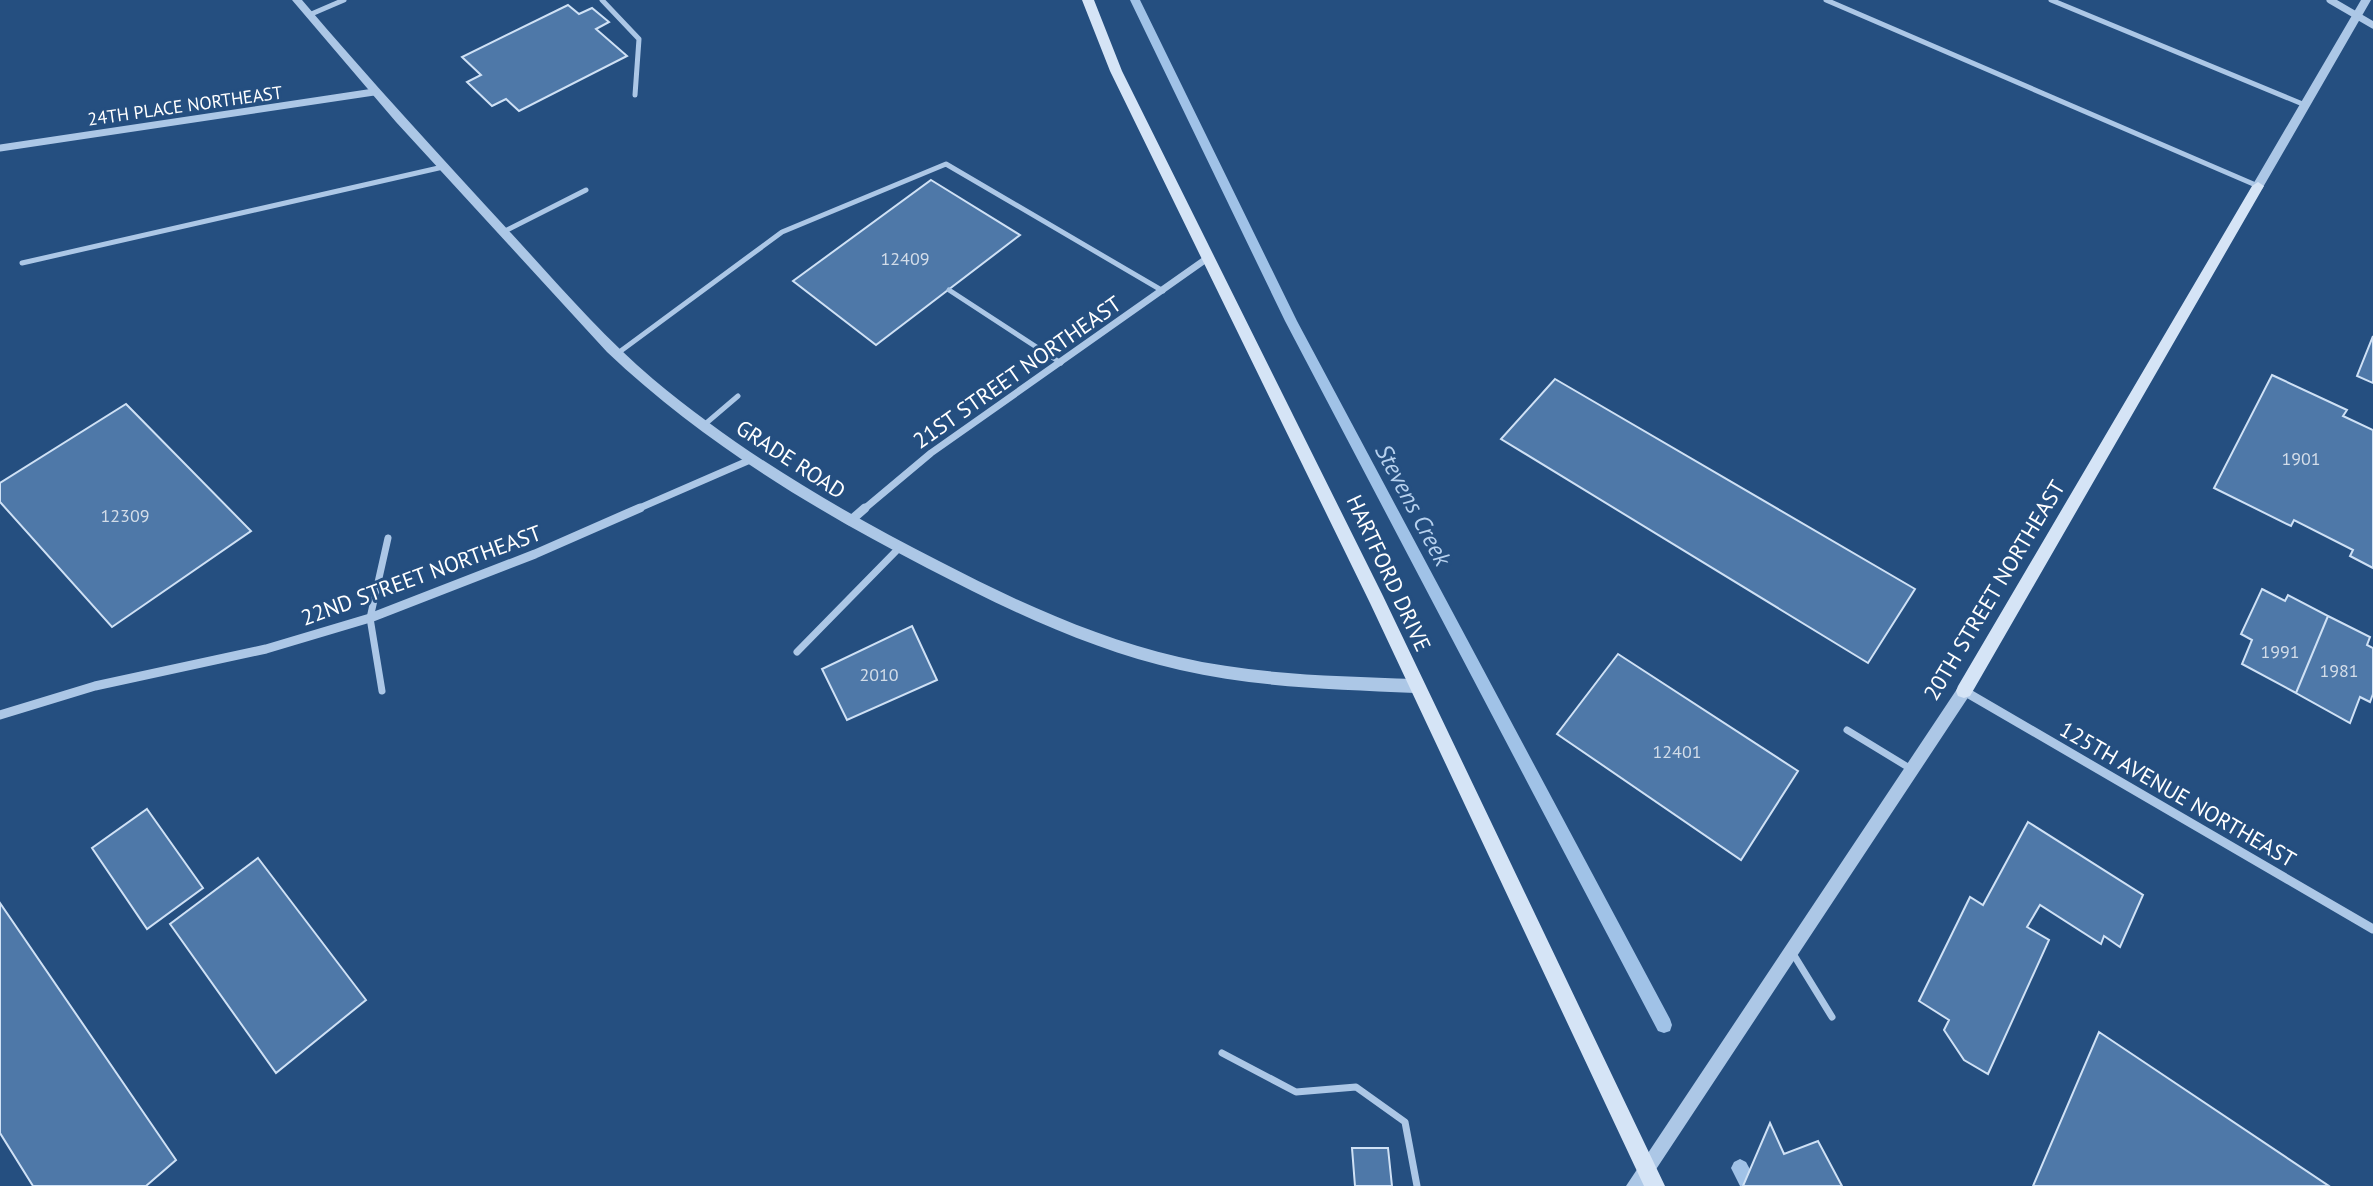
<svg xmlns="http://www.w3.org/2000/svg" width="2373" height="1186" font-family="'PT Sans',sans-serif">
<rect width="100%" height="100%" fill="#254f80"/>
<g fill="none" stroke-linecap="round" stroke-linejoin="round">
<!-- stream -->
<path fill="#a0c2e7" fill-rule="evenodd" d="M1130,0H1140L1297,321L1670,1019L1672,1025L1670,1031L1664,1033L1658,1031L1285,321Z
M1740,1159L1746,1162L1759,1186H1740L1731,1168L1734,1162Z"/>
</g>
<!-- building -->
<path fill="#4e78a8" stroke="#cfe1f5" stroke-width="2" d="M568,5L579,14L592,8L609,22L596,29L627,56L519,111L506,99L492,106L467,82L481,75L462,57Z
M931,180L1020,235L876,345L793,281Z
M2373,336V383L2357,376Z
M2272,375L2347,410L2343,416L2373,430V568L2350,556L2353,550L2294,520L2291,526L2214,488Z
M1555,379L1915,589L1868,663L1501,439Z
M126,404L251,531L112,627L0,502V483Z
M2262,589L2285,601L2288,595L2328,616L2296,693L2242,664L2252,640L2241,634Z
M2328,616L2370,637L2367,645L2373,648V694L2370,702L2360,697L2350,723L2296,693Z
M912,626L937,680L847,720L822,669Z
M1618,654L1798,771L1741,860L1557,734Z
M147,809L203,888L147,929L92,848Z
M2028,822L2143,895L2120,947L2104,936L2101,944L2040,905L2027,927L2049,940L1988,1074L1964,1060L1944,1030L1949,1020L1919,1001L1970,897L1983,905Z
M258,858L366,1000L276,1073L170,924Z
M0,903L176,1160L146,1186H33L0,1133Z
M2099,1032L2329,1186H2033Z
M1770,1123L1784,1154L1818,1141L1842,1186H1743Z
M1352,1148H1388L1392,1186H1355Z"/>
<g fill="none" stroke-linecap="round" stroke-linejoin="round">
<!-- service-far1 -->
<path stroke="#acc7e6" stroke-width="5" d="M602,0L639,39L635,95
M1826,0L2258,186
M2051,0L2305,105
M309,15L344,0
M503,232L586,190
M22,263L443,167
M949,290L1061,363
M618,353L782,232L946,164L1163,291
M704,425L738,396"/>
<!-- service -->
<path stroke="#acc7e6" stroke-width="7" d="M797,652L900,547
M382,691L370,618L388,538
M1847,730L1911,769
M1792,952L1832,1017
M1222,1053L1296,1092L1356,1087L1405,1122L1417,1186"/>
<!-- minor-far1 -->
<path stroke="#acc7e6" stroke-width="7" d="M2330,0L2373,25
M0,148L374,92
M635,510L750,460
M863,510L931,453L1209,257"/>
<!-- minor -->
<path stroke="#acc7e6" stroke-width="9" d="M850,521L865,508
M1964,691L2373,929
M0,715L95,686L266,649L370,618L535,554L640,508"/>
<!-- tertiary -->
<path fill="#acc7e6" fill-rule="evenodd" d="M292,0H302C370,80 440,156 511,233C557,283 601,335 653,379C740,452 839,510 939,561C1016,601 1094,637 1179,657C1256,675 1336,676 1415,679L1420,681L1422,686L1420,691L1415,693C1336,689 1257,688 1180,670C1091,650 1008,610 927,568C813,509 701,441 607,352L396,122Z
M2361,0H2371L2262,189H2254L2252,186Z
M1964,684L1969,686L1971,691L1969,696L1645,1186H1626L1959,686Z"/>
<!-- secondary -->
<path fill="#d5e4f6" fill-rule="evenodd" d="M1082,0H1094L1122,71L1383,596L1665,1186H1644L1370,603L1110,71Z
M2258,182L2264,186L1970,696L1964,698L1958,696L1956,691L1958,686L2252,186Z"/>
</g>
<g text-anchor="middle" stroke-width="6" stroke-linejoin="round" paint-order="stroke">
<!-- far-street labels -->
<g font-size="18" fill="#fff" stroke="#254f80">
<text transform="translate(185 106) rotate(-8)" y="6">24TH PLACE NORTHEAST</text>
</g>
<!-- number labels -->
<g font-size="18" fill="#d3dde9">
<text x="905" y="265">12409</text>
<text x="2301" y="465">1901</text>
<text x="125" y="522">12309</text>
<text x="2280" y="658">1991</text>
<text x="2339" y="677">1981</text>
<text x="879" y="681">2010</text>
<text x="1677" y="758">12401</text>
</g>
<!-- street labels -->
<g font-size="22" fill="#fff" stroke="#254f80">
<text transform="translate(1017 372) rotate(-35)" y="8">21ST STREET NORTHEAST</text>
<text transform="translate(791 459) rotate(33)" y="8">GRADE ROAD</text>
<text transform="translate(1389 573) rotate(65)" y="8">HARTFORD DRIVE</text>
<text transform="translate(421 575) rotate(-20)" y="8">22ND STREET NORTHEAST</text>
<text transform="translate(1994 590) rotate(-59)" y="8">20TH STREET NORTHEAST</text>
<text transform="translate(2178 794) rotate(30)" y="8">125TH AVENUE NORTHEAST</text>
</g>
<!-- water labels -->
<g font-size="24" font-style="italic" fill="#b7d1ee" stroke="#254f80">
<text transform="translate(1413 505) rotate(62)" y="8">Stevens Creek</text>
</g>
</g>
</svg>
